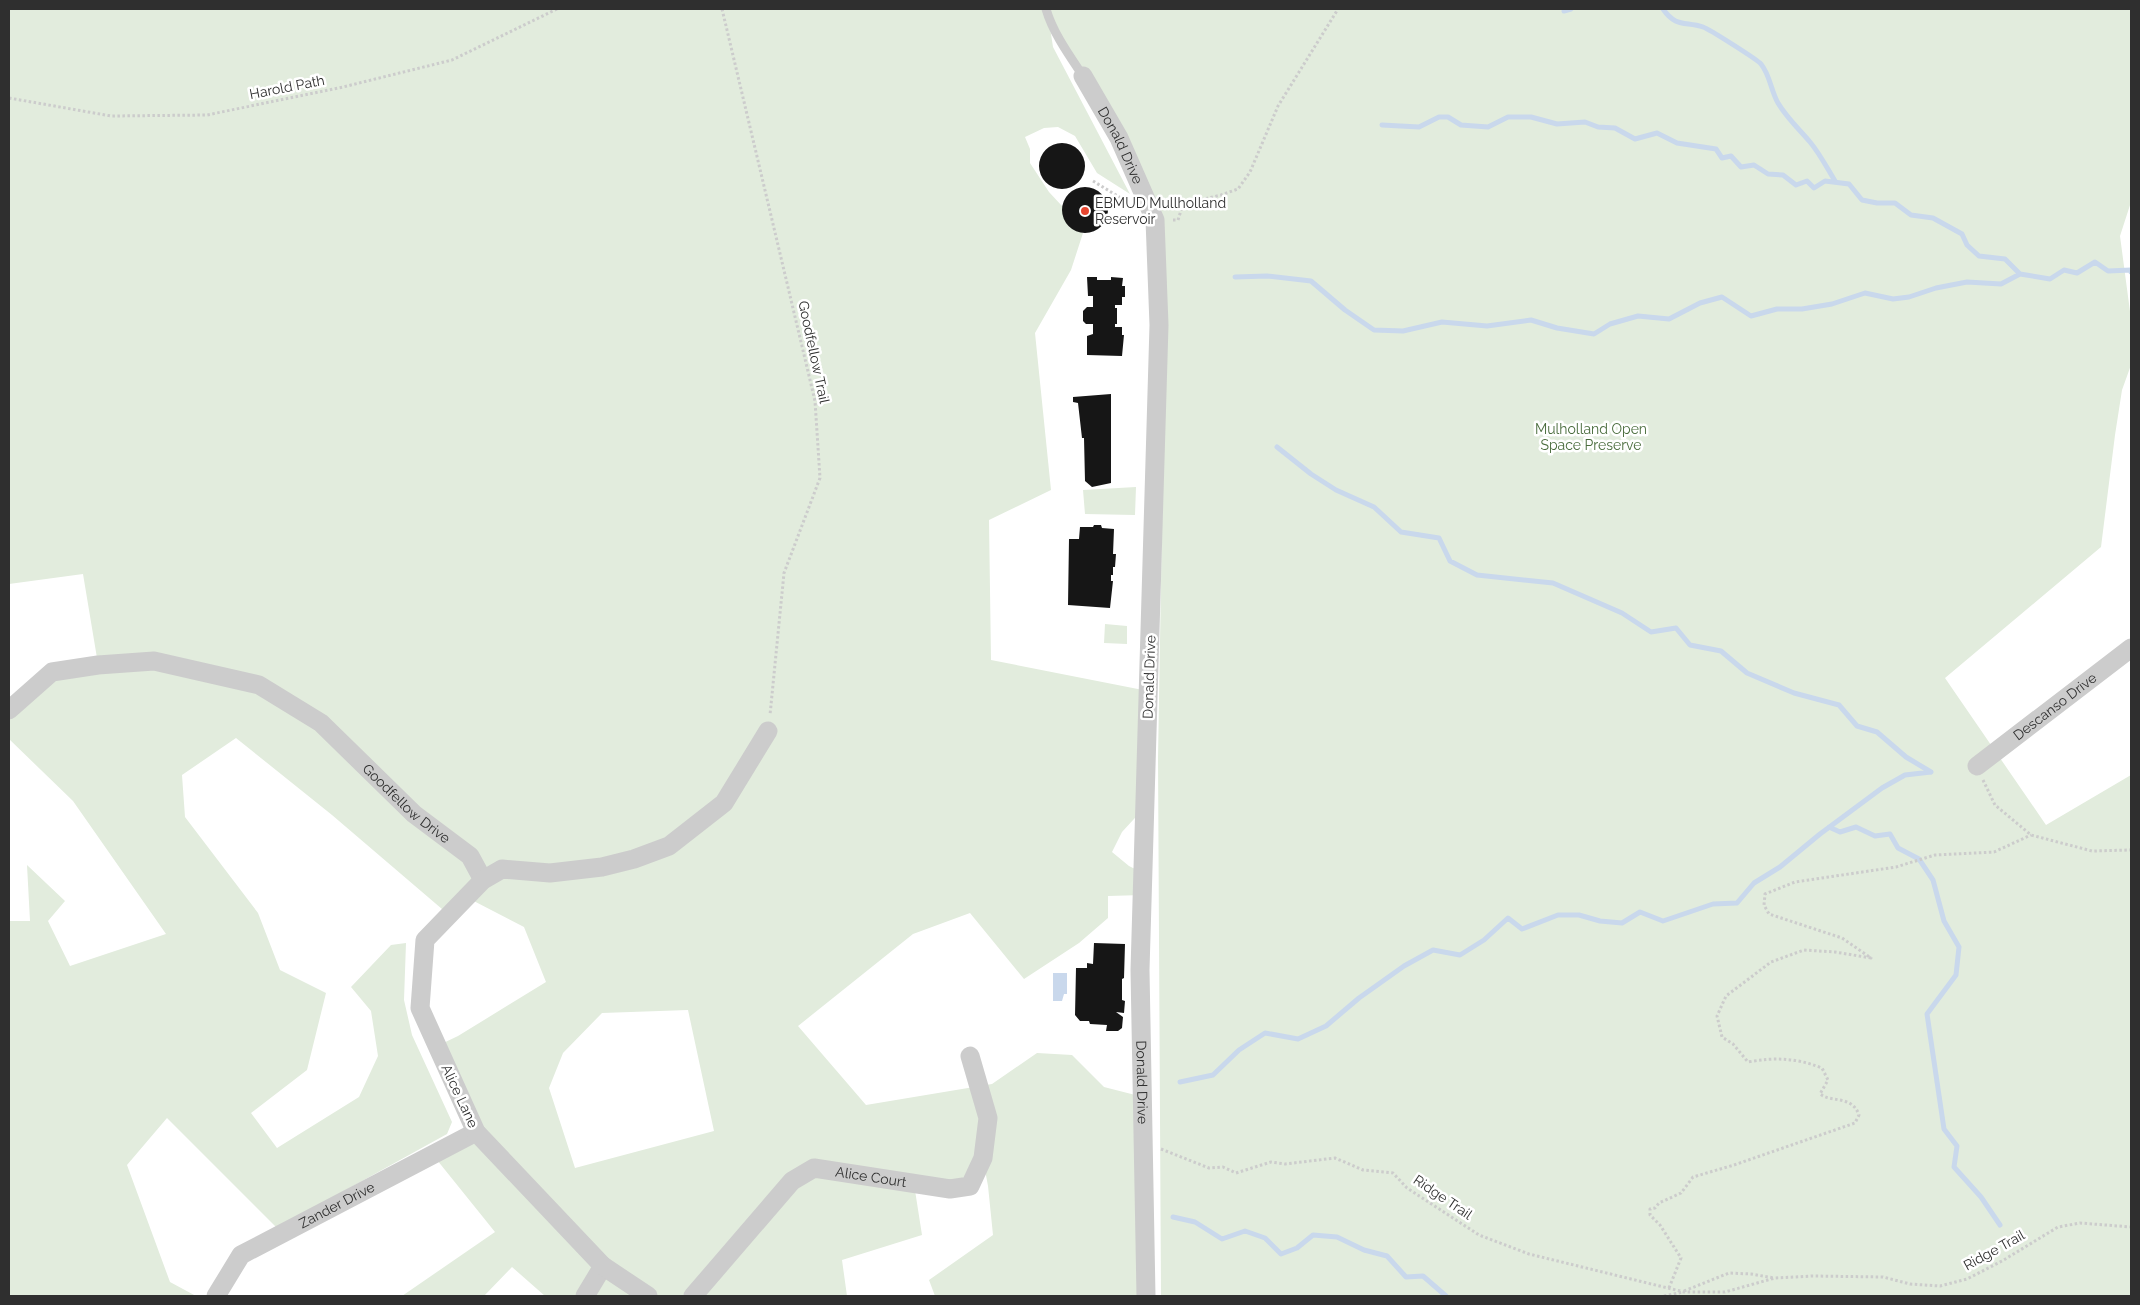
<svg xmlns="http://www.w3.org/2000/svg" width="2140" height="1305" font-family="Raleway,sans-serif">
<rect width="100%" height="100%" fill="#fff"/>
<!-- green -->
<path fill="#e2ecdd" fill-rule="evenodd" d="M9,9H2131V202L2120,236L2131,319V365L2122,390L2115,435L2101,547L1945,678L2046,825L2131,775V1296H1161L1158,758L1163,465L1155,220L1049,21L1053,47L1130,194L1097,173L1075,136L1058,127L1044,128L1025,137L1030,149V163L1049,192L1062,206L1065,220L1069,227L1083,233L1071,270L1035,333L1051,490L989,520L991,660L1148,691L1145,807L1122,832L1112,852L1129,866L1143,873V895L1108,896V918L1079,943L1024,979L970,913L913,934L798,1026L866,1105L992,1084L1037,1053L1072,1055L1104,1087L1143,1097L1146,1296H935L929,1280L993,1235L988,1186L983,1159L970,1186L914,1184L922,1235L842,1260L847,1296H545L512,1267L484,1296H402L495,1232L433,1155L475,1132L437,1046L458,1036L546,982L524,927L466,897L449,915L332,815L236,738L182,775L185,817L258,913L280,970L326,993L307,1070L251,1113L277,1148L359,1097L378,1056L371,1011L351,987L391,945L406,943L404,1000L412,1035L452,1122L447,1134L277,1228L167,1118L127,1165L170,1282L196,1296H9V921H30L27,865L65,901L48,921L70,966L166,934L73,801L9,739V710L52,672L98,664L83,574L9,584ZM688,1010L714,1131L575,1168L549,1088L563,1053L602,1013Z
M1136,487L1135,515L1085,514L1083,490Z
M1105,624L1127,626V644L1104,643Z"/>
<!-- water -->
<path fill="#c9d8ec" d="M1053,973H1067V994H1064L1062,1001H1053Z"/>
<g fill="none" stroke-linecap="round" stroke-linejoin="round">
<!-- stream -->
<path stroke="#c9d8ec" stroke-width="5" d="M1663,9C1676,28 1686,21 1703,27C1709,29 1758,60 1761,64C1770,75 1771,91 1778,103C1787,118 1799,129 1810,142C1820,154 1827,168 1835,181
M1564,11L1571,9
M1382,125L1419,127L1439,117H1448L1461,125L1488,127L1508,117H1531L1557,124L1585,122L1598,127L1615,128L1635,139L1657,133L1677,143L1716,149L1722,158L1731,156L1741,167L1754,165L1768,174L1783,175L1796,185L1807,181L1814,188L1825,181L1849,184L1862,200L1877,203H1895L1911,215L1933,218L1962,234L1967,245L1979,256L2005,259L2020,274
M1235,277L1267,276L1311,281L1345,310L1374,330L1403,331L1442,322L1487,326L1531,320L1557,328L1594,334L1610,324L1638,316L1669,319L1700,303L1722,297L1751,316L1777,309H1802L1832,304L1865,293L1893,299L1909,297L1936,288L1967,282L2001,284L2020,274L2050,279L2064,270L2077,273L2095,262L2108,271L2131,270V272
M1277,447L1311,474L1336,490L1374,507L1401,532L1439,538L1450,561L1477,575L1553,583L1622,613L1651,632L1676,628L1690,645L1721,651L1747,673L1794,693L1839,705L1857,726L1877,732L1906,757L1931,772
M1829,827L1840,832L1856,827L1875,836L1890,834L1898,848L1919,859L1933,880L1944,921L1959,947L1956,975L1927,1014L1944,1129L1957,1146L1954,1167L1981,1197L2000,1225
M1180,1082L1213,1075L1239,1050L1265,1033L1298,1039L1326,1026L1359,998L1404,966L1433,950L1460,955L1484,940L1508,918L1522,929L1558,915H1579L1600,921L1622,923L1640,912L1663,921L1713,904L1737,903L1754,883L1780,867L1820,834L1882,788L1905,775L1931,772
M1173,1217L1195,1222L1222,1239L1245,1231L1265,1238L1281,1254L1297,1248L1313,1235L1337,1237L1364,1250L1387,1256L1406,1277L1423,1276L1446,1296"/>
</g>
<!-- building -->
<path fill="#161616" d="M1039 166a23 23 0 1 1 46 0a23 23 0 1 1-46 0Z
M1062 210a23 23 0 1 1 46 0a23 23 0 1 1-46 0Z
M1087,277H1097V280H1111V277L1123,278L1122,286H1125V297H1122V305H1115V308H1117V324H1115V327H1122V335H1124L1122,356L1087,355V336L1093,334V324H1086L1083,321V311L1087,307H1093V296H1088Z
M1111,394V483L1092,487L1085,481L1084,438H1082L1078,403L1073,402V397Z
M1094,525H1101L1102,528L1114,529L1113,554H1116L1115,567H1113V575H1111V581H1113L1110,608L1068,605L1069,539H1079L1080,527H1093Z
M1094,943L1125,944L1124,978L1122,979V1000L1125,1001L1124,1013L1116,1012L1123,1017L1122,1028L1118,1031H1106L1107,1025L1090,1024L1089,1021H1080L1075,1015L1076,968H1087V963L1093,964Z"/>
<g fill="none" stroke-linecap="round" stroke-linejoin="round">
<!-- path -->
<path stroke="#ccc" stroke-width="3" stroke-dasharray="2.5 2.5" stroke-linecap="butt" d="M722,9L815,401L820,478L784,573L770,715
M9,98L111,116L207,115L343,87L452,60L557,9
M1093,181L1129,203
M1173,220H1178L1183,204L1221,195L1238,189L1250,172L1278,106L1338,9
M1983,780L1995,805L2031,835L2092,851L2131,850
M1161,1149L1209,1168L1223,1167L1236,1173L1271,1162L1285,1164L1335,1158L1363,1170L1393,1173L1407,1188L1479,1235L1529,1254L1684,1292H1725L1775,1278L1813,1276L1883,1277L1910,1284L1940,1286L1967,1279L2002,1261L2058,1227L2080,1223L2131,1227
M1669,1288L1681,1258L1660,1225L1650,1215V1209L1655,1208L1659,1203L1681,1193L1693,1177L1734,1165L1855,1123L1859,1115C1852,1095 1832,1103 1820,1094L1828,1080L1822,1068C1796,1058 1776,1057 1748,1062L1733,1044L1722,1037L1717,1016L1726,996L1771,962L1804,950L1835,952L1871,958L1842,938L1769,914L1764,905L1765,894L1795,882L1896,867L1935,855L1994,852L2031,835
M1684,1291L1729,1273L1751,1274L1774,1278
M1664,1296L1683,1292"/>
<!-- service -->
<path stroke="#ccc" stroke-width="9" d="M1046,9C1053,33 1069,55 1083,76"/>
<!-- minor -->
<g stroke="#ccc" stroke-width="19">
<path id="s1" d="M1083,76L1119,138L1155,220L1159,325L1140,970L1146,1296"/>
<path id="s2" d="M9,710L52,672L98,665L154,661L259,685L321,723L414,814L470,856L483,880"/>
<path id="s3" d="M1977,766L2131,648"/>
<path id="s4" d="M216,1296L241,1255L476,1132"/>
<path d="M585,1296L603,1266"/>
<path d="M648,1296L603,1266L476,1132L420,1008L425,940L483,880L502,869L550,873L602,867L634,859L669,846L724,803L768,731"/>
<path id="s5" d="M693,1296L792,1181L814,1168L950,1189L970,1186L983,1158L988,1118L970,1056"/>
</g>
</g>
<!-- markers -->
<circle fill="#e74630" stroke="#fff" stroke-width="2" cx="1085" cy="211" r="5"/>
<g text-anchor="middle" stroke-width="5" stroke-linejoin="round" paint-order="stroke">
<!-- street labels -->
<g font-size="14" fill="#2f2f2f" stroke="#fff">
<text transform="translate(287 87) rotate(-11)" y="5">Harold Path</text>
<text dy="5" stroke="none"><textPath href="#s1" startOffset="79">Donald Drive</textPath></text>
<text transform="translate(814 352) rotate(78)" y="5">Goodfellow Trail</text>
<text transform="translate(1149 677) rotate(-88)" y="5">Donald Drive</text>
<text dy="5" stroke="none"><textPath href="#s3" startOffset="98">Descanso Drive</textPath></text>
<text dy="5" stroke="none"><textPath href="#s2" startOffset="458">Goodfellow Drive</textPath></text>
<text dy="5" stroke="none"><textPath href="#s1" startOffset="1024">Donald Drive</textPath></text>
<text transform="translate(460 1096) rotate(65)" y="5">Alice Lane</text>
<text dy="5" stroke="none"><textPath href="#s5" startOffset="235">Alice Court</textPath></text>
<text transform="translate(1443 1197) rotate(34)" y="5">Ridge Trail</text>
<text dy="5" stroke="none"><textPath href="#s4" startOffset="156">Zander Drive</textPath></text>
<text transform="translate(1994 1250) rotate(-29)" y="5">Ridge Trail</text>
</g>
<!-- poi labels -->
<g font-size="14" fill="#2f2f2f" stroke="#fff" text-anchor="start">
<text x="1095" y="208">EBMUD Mullholland<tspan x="1095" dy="16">Reservoir</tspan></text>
</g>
<!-- park labels -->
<g font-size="14" fill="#496c3c" stroke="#fff">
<text x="1591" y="434">Mulholland Open<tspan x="1591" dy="16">Space Preserve</tspan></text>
</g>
</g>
<!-- border -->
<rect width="2140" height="1305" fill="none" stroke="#2f2f2f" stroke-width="20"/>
</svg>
